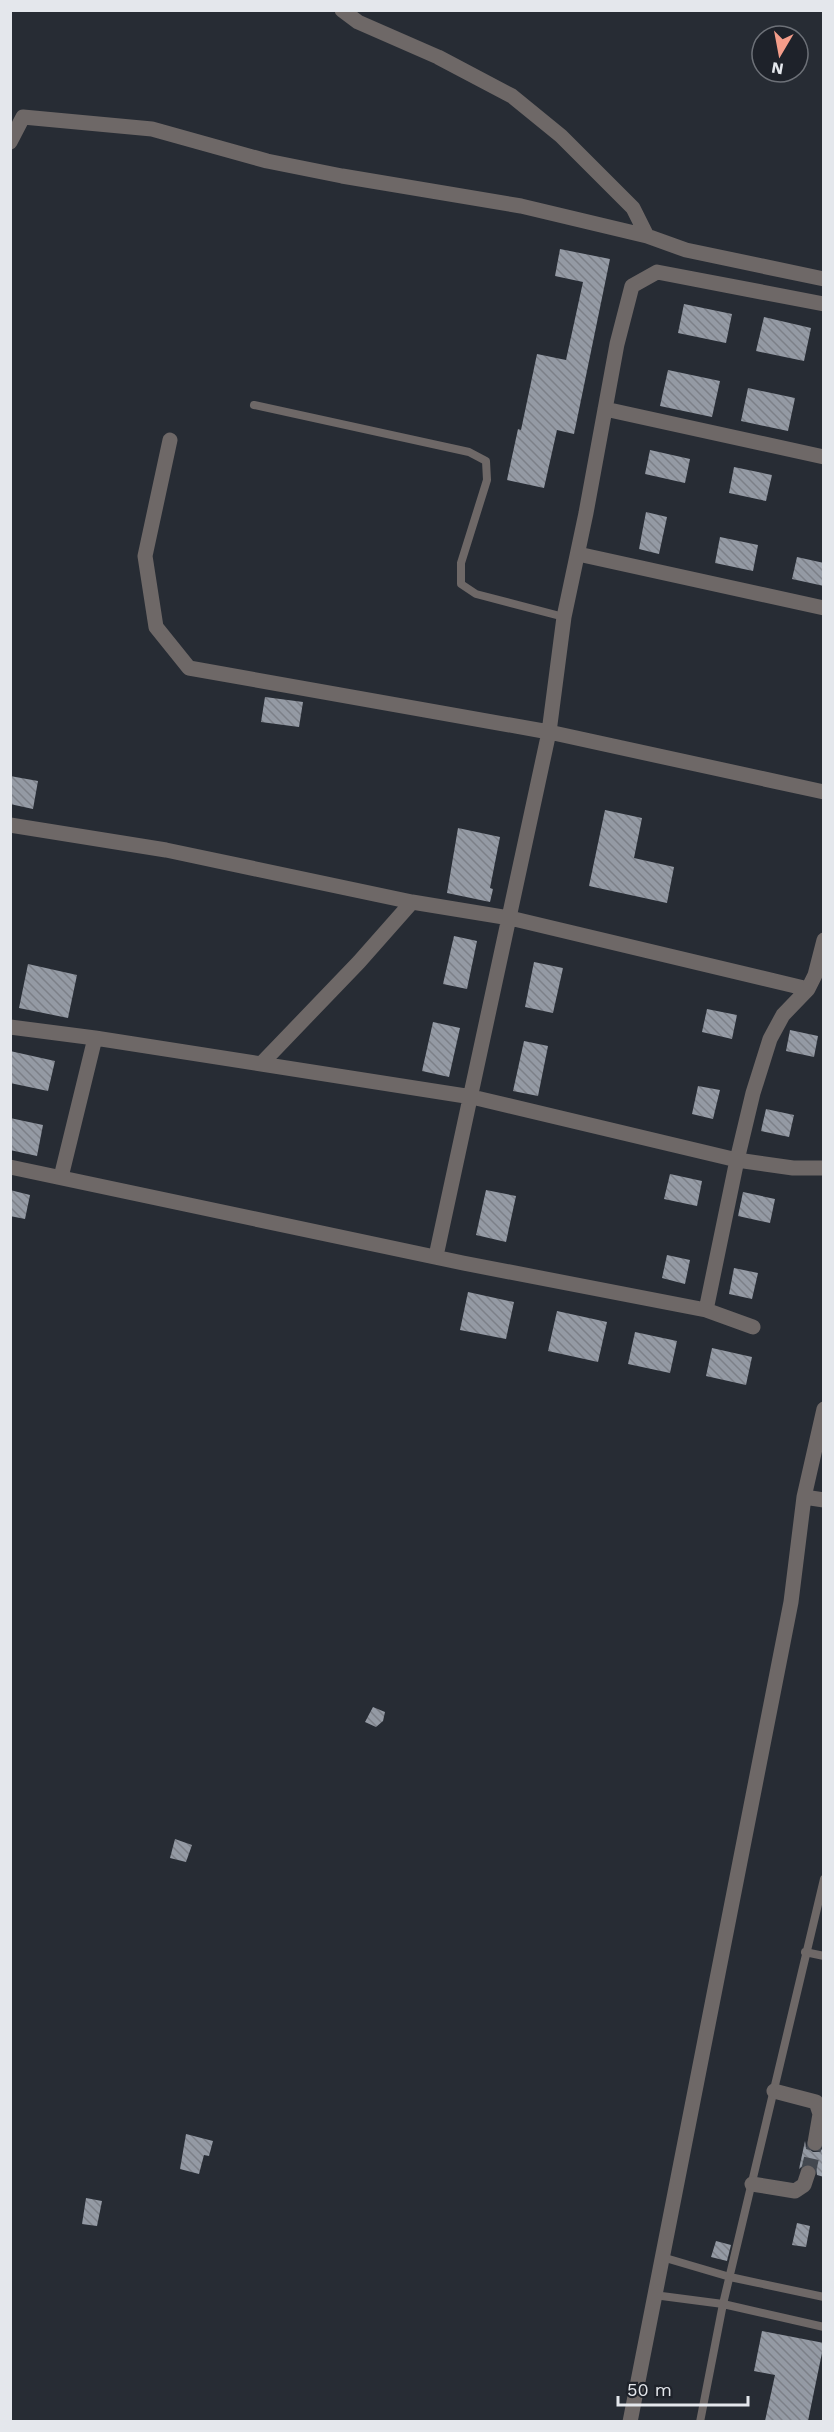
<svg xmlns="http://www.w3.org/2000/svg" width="834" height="2432" font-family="'Work Sans',sans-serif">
<defs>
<pattern id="building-back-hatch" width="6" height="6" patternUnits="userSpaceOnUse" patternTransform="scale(1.5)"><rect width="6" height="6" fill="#949aa4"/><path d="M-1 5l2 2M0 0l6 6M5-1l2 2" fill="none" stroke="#7c8088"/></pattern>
</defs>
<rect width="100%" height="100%" fill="#272c34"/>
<!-- building -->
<path fill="url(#building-back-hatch)" d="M560,249L610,259L574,434L557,430L544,488L507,480L518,429L521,430L537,354L566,360L583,282L555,276Z
M684,304L732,314L726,343L678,333Z
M764,317L811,328L804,361L756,351Z
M668,370L720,381L712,417L660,406Z
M748,388L795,398L788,431L741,421Z
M650,450L690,459L685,483L645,474Z
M734,467L772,475L766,501L729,493Z
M646,512L667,517L659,554L639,549Z
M720,537L758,545L753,571L715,563Z
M797,557L824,563V586L792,579Z
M265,697L303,702L299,727L261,722Z
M10,776L38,781L33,809L10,804Z
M605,810L642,818L634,858L674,867L667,903L589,886Z
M458,828L500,837L490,888L493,889L490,902L447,893Z
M454,936L477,941L467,989L443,984Z
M534,962L563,968L553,1013L525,1007Z
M28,964L77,975L68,1018L19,1008Z
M707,1009L737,1015L732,1039L702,1032Z
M433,1022L460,1028L449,1077L422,1071Z
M790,1030L818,1036L814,1057L786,1051Z
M524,1041L548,1046L538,1096L513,1091Z
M10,1051L55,1061L48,1091L10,1083Z
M698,1086L720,1090L713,1119L692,1114Z
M766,1109L794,1115L789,1137L761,1131Z
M10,1118L43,1125L37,1156L10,1150Z
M670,1174L702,1181L697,1206L664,1199Z
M10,1190L30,1195L25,1219L10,1216Z
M486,1190L516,1196L506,1242L476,1235Z
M743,1192L775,1199L770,1223L738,1216Z
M667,1255L690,1260L685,1284L662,1278Z
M734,1268L758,1273L752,1299L729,1294Z
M468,1292L514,1302L506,1339L460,1330Z
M557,1311L607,1322L598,1362L548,1351Z
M635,1332L677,1341L670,1373L628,1364Z
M712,1348L752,1357L746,1385L706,1376Z
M373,1707L385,1712L383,1721L376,1727L365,1722Z
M175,1839L192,1845L186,1862L170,1858Z
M186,2134L213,2141L209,2156L204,2155L199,2174L180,2169Z
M805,2141L806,2147L813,2152H819L824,2147V2177L817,2175L816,2167L812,2164H805L799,2169Z
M86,2198L102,2201L97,2226L82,2224Z
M797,2223L810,2226L806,2247L792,2245Z
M716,2241L731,2245L727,2261L711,2257Z
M762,2331L824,2343L808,2421H765L775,2375L754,2371Z"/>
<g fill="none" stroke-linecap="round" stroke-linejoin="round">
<!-- minor-tunnel -->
<path stroke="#434850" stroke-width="15" stroke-dasharray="15 8" stroke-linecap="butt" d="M808,2173L815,2143"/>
<!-- service -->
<path stroke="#6e6867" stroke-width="8" d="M254,405L469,452L486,461L487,480L461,563V584L476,594L564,617
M805,1952L824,1956
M662,2257L730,2277L824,2297
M654,2295L723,2304L824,2327
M700,2422L723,2304L824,1879"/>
<!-- minor -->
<path stroke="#6e6867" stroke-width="15" d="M342,10L358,22L438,57L512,96L561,136L633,208L647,236
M10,142L23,117L152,129L267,161L342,176L521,206L647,236L686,250L824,279
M605,409L824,457
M170,440L145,556L156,627L189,668L549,732L824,792
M578,554L824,608
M10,825L166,850L412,902L510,918L808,989
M10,1027L95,1038L472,1097L737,1160L793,1168H824
M261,1064L359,962L412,902
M10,1167L463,1263L706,1310L753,1327
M61,1177L95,1038
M436,1256L549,732L564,617L586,513L617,344L632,286L657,272L824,304
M706,1310L737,1160L753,1093L770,1039L783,1015L808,989L815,975L824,940
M804,1497L824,1500
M774,2091L816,2102L820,2114L815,2143
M752,2184L795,2191L804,2185L808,2173
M630,2422L791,1602L804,1497L824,1409"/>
</g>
<!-- border -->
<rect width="834" height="2432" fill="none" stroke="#e4e7ec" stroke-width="24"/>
<!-- north arrow -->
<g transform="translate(780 54) rotate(190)"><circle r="28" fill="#1e222a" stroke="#6d7178" stroke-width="1.5"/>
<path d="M0-4.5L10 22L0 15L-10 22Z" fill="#f49d8a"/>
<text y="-9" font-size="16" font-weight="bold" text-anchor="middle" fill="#e4e7ec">N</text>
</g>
<!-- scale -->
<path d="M618 2396v9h130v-9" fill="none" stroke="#e4e7ec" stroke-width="3"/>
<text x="627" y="2396" font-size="18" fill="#e4e7ec" stroke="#1e222a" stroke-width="4.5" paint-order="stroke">50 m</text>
</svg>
